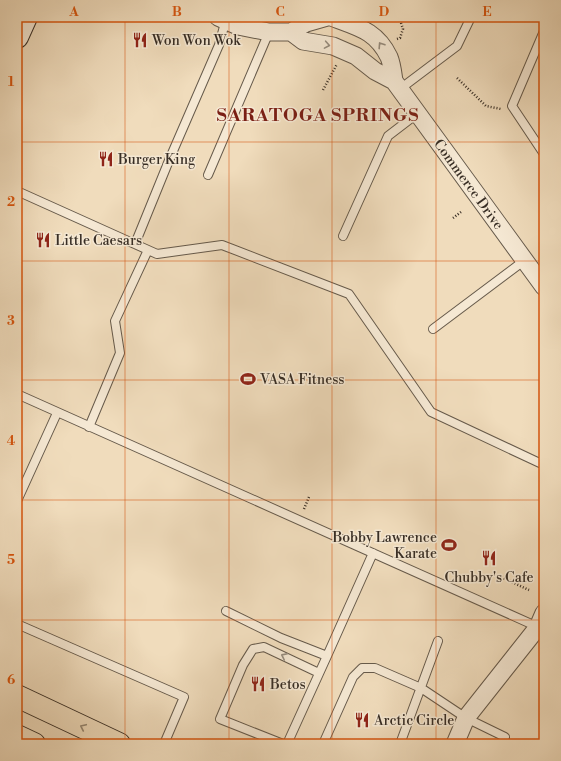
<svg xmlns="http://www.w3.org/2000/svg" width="561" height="761" font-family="'Libre Bodoni',serif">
<rect width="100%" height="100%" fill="#f0dcbc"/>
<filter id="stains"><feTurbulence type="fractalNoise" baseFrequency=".005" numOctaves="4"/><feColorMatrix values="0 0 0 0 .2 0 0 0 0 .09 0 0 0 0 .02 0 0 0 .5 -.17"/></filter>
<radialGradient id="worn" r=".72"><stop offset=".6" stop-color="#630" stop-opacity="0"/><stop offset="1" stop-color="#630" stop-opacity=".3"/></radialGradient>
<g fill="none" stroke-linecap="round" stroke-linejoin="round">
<!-- service casing -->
<g stroke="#665a4b" stroke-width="10">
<path id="service" d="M544,31L512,106L544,154
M400,89L457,46L471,17
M208,175L269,32
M17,191L157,254L222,245L349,294L431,412L544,465
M343,236L388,136L418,113
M135,244L170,158L219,45L226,19
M433,329L525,260
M17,394L538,627
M89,427L120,353L115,321L148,250
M17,501L57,413
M226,611L281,638L327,656L373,553
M17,624L184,697L164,744
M283,744L220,719L243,665L253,649L264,647L319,673
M287,744L327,656
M323,744L353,677L362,668H375L421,688L466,718L505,737L502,744
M400,744L438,641"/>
</g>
<!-- minor casing -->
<g stroke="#665a4b" stroke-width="19">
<path id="minor" d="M218,17L238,26L269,32H291L303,41L333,46L356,56L375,71L394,81
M331,17C357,27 376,30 389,57C392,64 393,74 394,81L544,287
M291,32L306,23L327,17
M455,744L466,718L538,627L544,613"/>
</g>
<!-- secondary casing -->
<g stroke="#382e25" stroke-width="24">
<path id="secondary" d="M17,37L26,17"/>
</g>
<!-- primary casing -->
<g stroke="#382e25" stroke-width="24">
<path id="primary" d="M17,696L119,744
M17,736L34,744"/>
</g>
<!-- path -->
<path stroke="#382e25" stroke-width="2.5" stroke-dasharray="1 2" stroke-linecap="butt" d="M397,39L400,38L403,29L399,17
M457,78L486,106L501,109
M323,90L337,64
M453,218L461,212
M304,509L309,497
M501,577L529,590"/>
<!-- service -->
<use href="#service" stroke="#f5e8d3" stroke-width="8"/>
<!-- minor -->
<use href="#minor" stroke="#f5e8d3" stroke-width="17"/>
<!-- secondary -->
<use href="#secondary" stroke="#f5e8d3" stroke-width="22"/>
<!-- primary -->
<use href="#primary" stroke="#f0dcbc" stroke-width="22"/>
</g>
<!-- one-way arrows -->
<defs><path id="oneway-chevron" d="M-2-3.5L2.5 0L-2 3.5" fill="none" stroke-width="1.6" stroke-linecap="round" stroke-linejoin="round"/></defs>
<g stroke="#968b7c">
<use href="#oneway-chevron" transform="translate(327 45) rotate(10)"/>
<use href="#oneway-chevron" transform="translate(381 45) rotate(-123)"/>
<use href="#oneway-chevron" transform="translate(284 656) rotate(-154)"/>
</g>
<use stroke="#948570" href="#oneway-chevron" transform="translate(83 727) rotate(-155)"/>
<!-- grid -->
<path fill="none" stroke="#d6550e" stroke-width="1" stroke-opacity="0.55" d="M125,17V744M229,17V744M332,17V744M436,17V744M17,142H544M17,261H544M17,380H544M17,500H544M17,620H544"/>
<!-- icons -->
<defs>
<g id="restaurant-bare" transform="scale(1.2)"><path d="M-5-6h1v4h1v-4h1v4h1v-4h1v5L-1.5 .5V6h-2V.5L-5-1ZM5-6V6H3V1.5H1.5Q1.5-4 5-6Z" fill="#8f2418" stroke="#f5e8d3" stroke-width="2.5" paint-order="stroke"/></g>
<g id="stadium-bare" transform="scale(1.2)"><path d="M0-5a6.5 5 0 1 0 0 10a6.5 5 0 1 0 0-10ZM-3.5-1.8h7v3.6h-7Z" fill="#8f2418" stroke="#f5e8d3" stroke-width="2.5" paint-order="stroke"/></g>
</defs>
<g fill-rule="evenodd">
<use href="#restaurant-bare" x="140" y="40"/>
<use href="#restaurant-bare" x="106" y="159"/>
<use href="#restaurant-bare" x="43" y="240"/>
<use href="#stadium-bare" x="248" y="379"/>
<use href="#stadium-bare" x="449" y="545"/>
<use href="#restaurant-bare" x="489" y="558"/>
<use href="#restaurant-bare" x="258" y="684"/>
<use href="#restaurant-bare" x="362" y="720"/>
</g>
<g text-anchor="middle" stroke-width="3" stroke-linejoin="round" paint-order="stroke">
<!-- poi labels -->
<g font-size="14" fill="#382e25" stroke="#f5e8d3" text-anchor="start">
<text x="152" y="45">Won Won Wok</text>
<text x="118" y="164">Burger King</text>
<text x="55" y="245">Little Caesars</text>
<text x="260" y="384">VASA Fitness</text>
<text x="437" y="542" text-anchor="end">Bobby Lawrence<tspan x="437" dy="16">Karate</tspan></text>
<text x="489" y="582" text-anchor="middle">Chubby's Cafe</text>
<text x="270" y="689">Betos</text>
<text x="374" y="725">Arctic Circle</text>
</g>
<!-- street labels -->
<g font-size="14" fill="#382e25" stroke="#f5e8d3">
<text transform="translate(469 184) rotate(54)" y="5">Commerce Drive</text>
</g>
<!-- district labels -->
<g font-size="18" font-weight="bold" letter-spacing="1" fill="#7a1f14" stroke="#f5e8d3">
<text x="318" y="121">SARATOGA SPRINGS</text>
</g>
</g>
<!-- margin -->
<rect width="561" height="761" fill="none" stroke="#f0dcbc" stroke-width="44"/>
<rect x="22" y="22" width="517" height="717" fill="none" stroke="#d6550e" stroke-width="1.5"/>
<g font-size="13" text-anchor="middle" font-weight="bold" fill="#d6550e">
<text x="74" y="16">A</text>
<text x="177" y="16">B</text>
<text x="280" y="16">C</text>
<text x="384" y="16">D</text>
<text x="487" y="16">E</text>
<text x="11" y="86">1</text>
<text x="11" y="206">2</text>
<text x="11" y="325">3</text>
<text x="11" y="445">4</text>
<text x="11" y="564">5</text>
<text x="11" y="684">6</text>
</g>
<rect width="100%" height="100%" filter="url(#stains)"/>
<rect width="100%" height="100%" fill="url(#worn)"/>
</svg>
